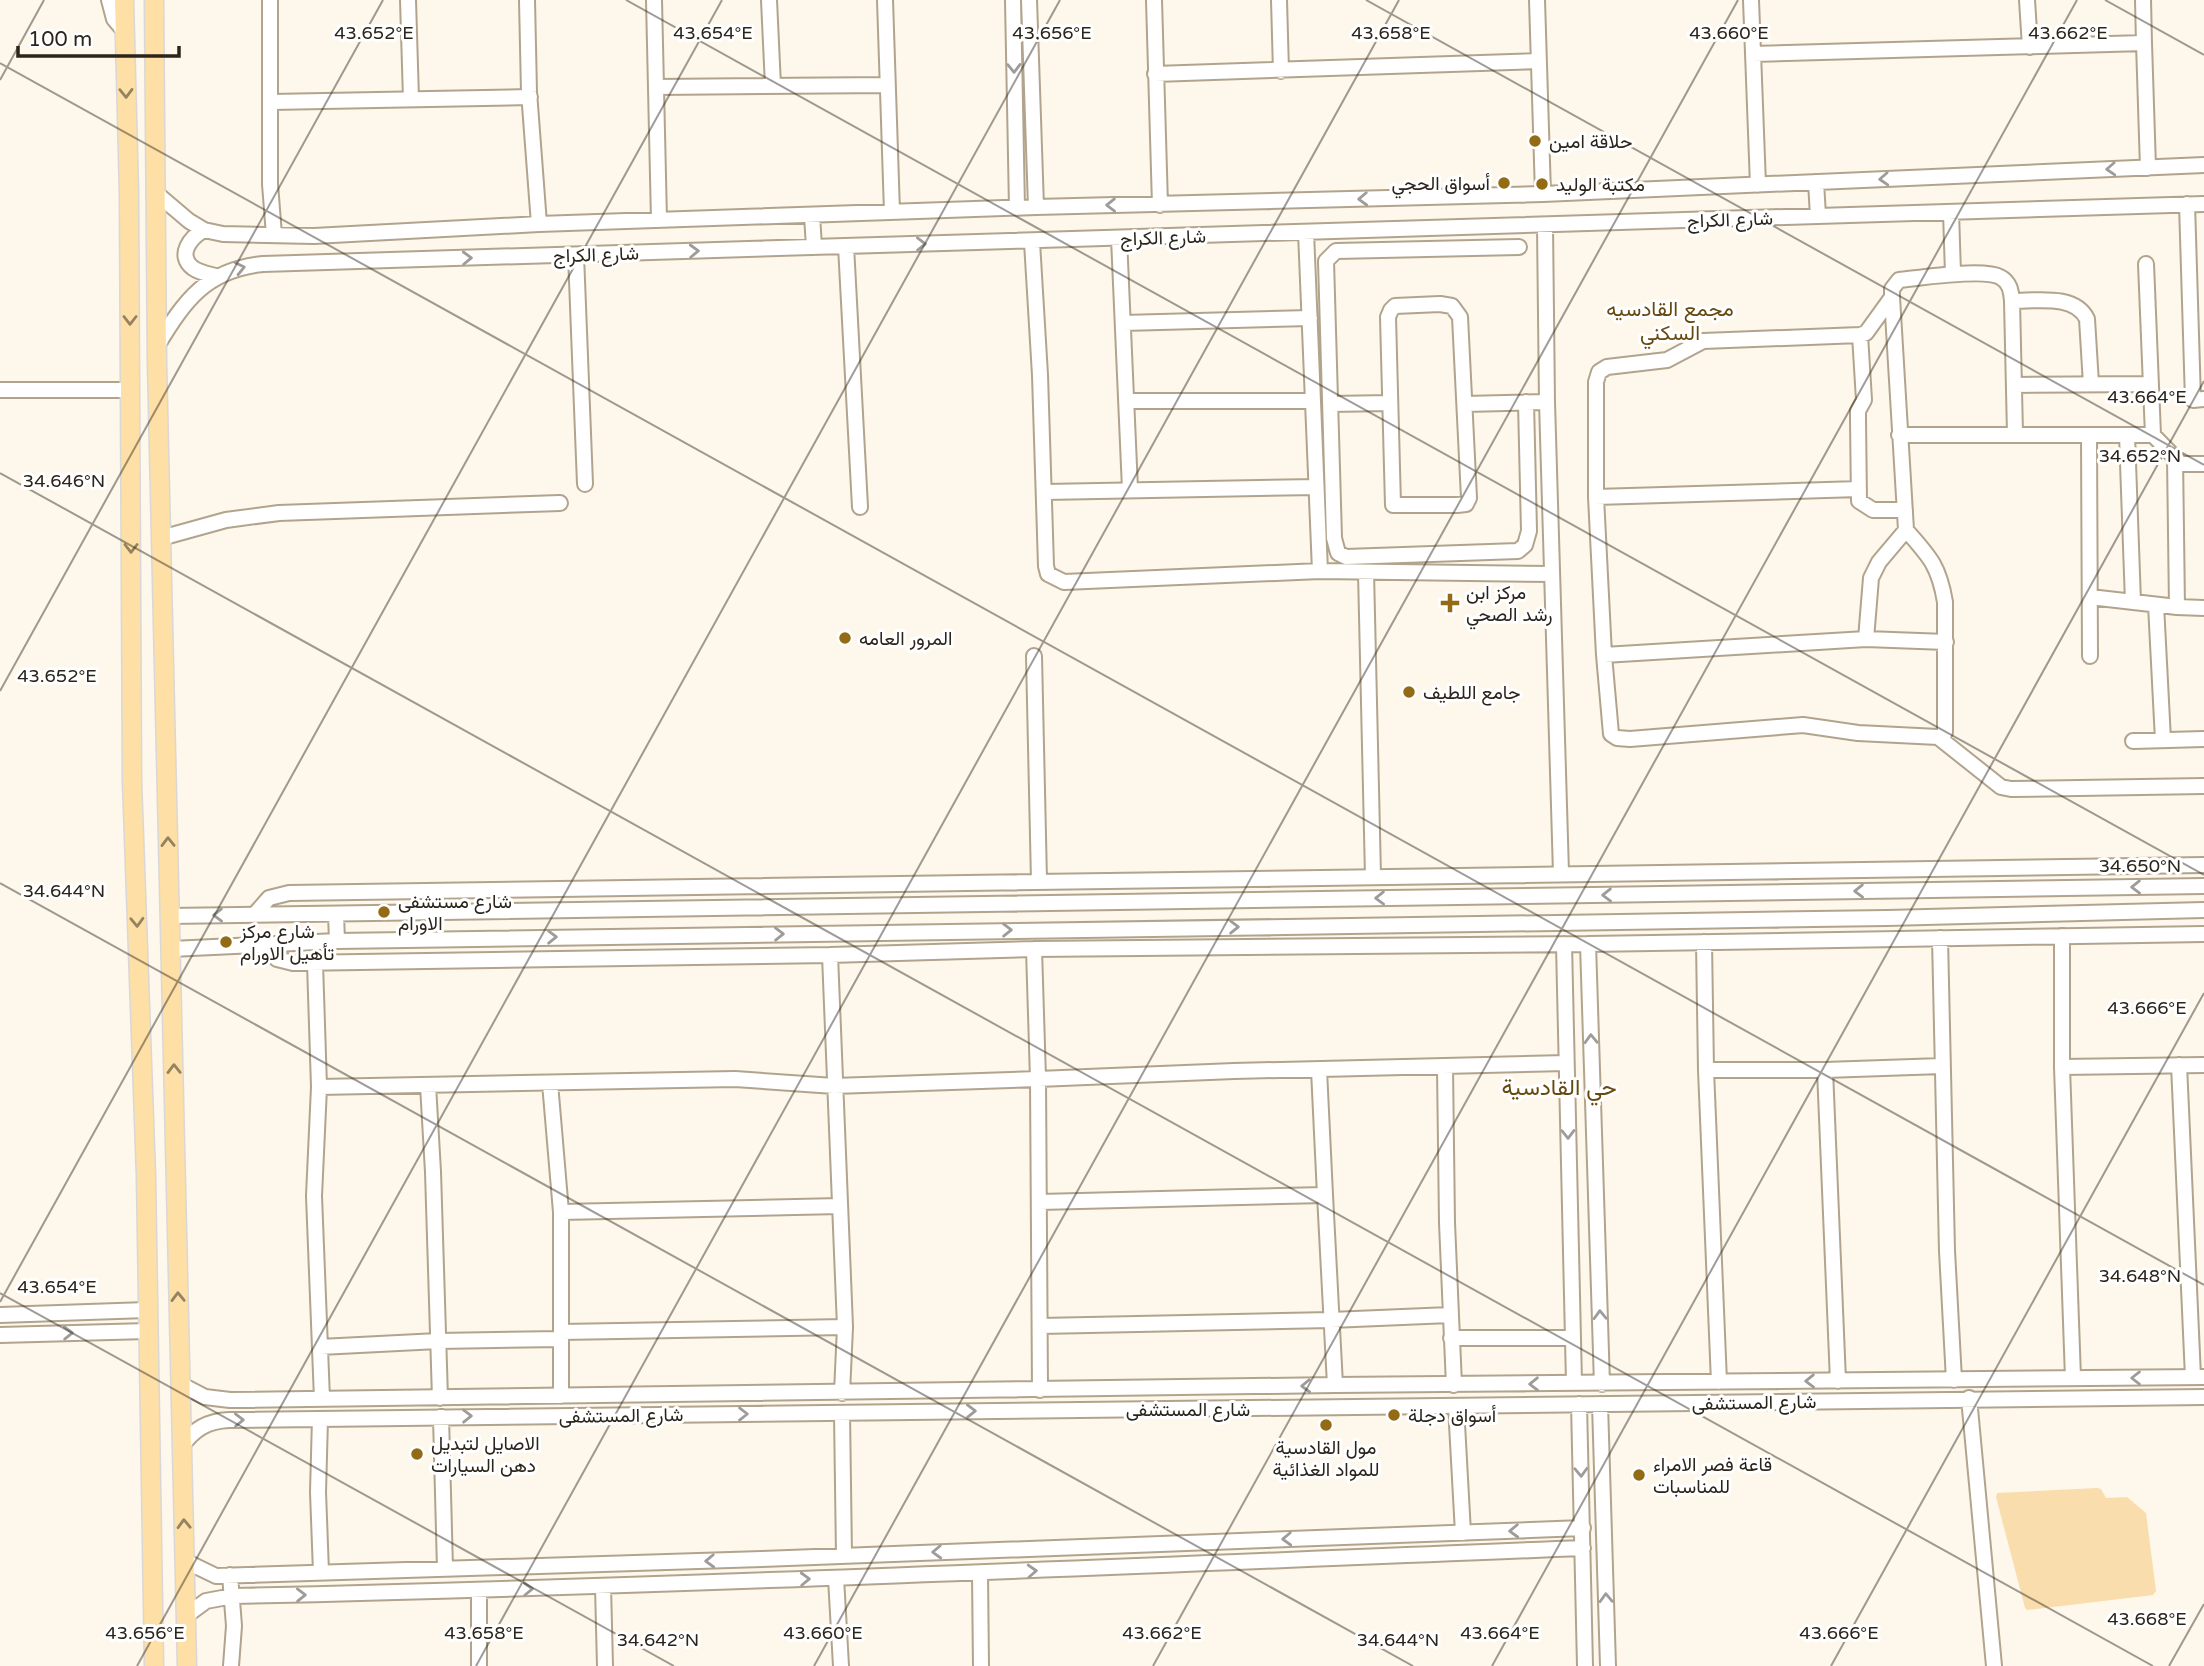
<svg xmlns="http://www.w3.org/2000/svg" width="2204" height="1666" font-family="'Varela Round',Vazirmatn,sans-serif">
<rect width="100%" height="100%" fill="#fdf7ec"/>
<!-- green -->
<path fill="#f9ddac" d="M2097,1488L2101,1489L2106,1498L2127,1497L2146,1513L2156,1591L2153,1595L2027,1610L2025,1608L1996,1497L1997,1493Z"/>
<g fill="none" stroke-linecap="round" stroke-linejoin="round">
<!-- minor casing -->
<g stroke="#b2a48c" stroke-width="18">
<path id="minor" d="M109,0L114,19L125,32
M270,0V184L274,235
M408,0L411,99
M527,0L529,92L539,224
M654,0L659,220
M769,0L773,86
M885,0L892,212
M1013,0L1017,208
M1029,0L1036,207
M1154,0L1160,205
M1279,0L1281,71
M1537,0L1543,194
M1751,0L1758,185
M2027,0L2030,47
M2144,43L2148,168
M1753,54L2144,43L2143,0
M1155,74L1539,61
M656,87L888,85
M271,102L530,97
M1816,182L1818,216
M156,193L189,221L204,230L223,234L314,236L539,224L1036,207L1543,194L2204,165
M2187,204L2193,400L2204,399
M1951,212L1953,274
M812,215L814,247
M1545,226L1547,402L1561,873
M204,230C191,237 176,255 193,268C200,273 208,274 216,276
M1119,238L1130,489
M1032,242L1040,375L1046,566L1048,574L1064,582L1320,571L1306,232
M846,246L860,507
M1519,247L1336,251L1326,261L1334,538L1338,553L1346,557L1518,551L1525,545L1529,531L1526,402
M576,255L585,484
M2146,264L2153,435L2181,464H2204
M1892,297L1866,333L1860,335L1703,341L1667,360L1607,367L1599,372L1596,382V497L1604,655L1611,734L1617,738L1630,739L1803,725L1858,733L1938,737L2001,787L2011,789L2204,786
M2012,301C2037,301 2075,294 2087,319L2091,384
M1440,304L1452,306L1460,317L1469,498L1466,504L1457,505H1393L1388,317L1391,310L1395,306Z
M1123,323L1310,318
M1860,335L1864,400L1858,411V419L1859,501L1873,510H1905
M157,346C185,300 206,270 263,264L2204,204
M2014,385L2151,384
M0,390H130
M1126,401H1313
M1330,404L1390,403
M1465,404L1547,402
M1899,435H2153
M2089,435L2090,656
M2127,435L2133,602
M2175,457L2177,607
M1045,492L1316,487
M1596,497L1859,489
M1906,530C1930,557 1939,566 1945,602V732L1943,736L1938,737
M161,538L226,520L279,513L560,503
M1320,571L1552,574
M1366,572L1373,876
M2090,597L2177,607L2204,608
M2156,605L2163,740
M1866,639L1871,578L1879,562L1906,530L1892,297V289L1899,280C1919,278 1984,268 2000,277C2010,282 2011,291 2012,301L2015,434
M1604,655L1866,639L1946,642
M1034,656L1039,881
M2133,741L2204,739
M255,914L269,898L289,893L2204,865
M336,914L337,941
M169,916L2204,886
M2062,936V1067L2073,1378
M1940,938L1947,1251L1954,1380
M1704,942L1706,1070L1719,1382
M1564,944L1574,1383
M1588,944L1602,1384
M261,945L277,959L293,963L830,955L1034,949L1588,944L2204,934
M171,949L337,941L1887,918L2204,910
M1034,949L1038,1079L1234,1071L1566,1063
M830,955L845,1327L842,1393
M315,963L319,1087L314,1196L322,1399
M2179,1065L2193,1377
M2062,1067L2204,1065
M1445,1068L1447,1223L1454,1385
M1319,1070L1325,1195
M1706,1070H1825L1942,1066
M1825,1070L1838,1381
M550,1083L561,1212V1396
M428,1085L433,1172L440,1398
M319,1087L735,1079L834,1086L1038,1079L1040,1390
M1039,1202L1325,1195L1335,1385
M561,1212L840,1206
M0,1315L147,1310
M1040,1326L1331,1320L1450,1315
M561,1332L845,1327
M0,1335L148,1331
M1451,1338H1573
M320,1347L438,1341L561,1339
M180,1384L205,1397L230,1400L1335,1385L2204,1377
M1969,1398L1994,1666
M1579,1404L1585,1666
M1600,1404L1608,1666
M1456,1406L1463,1533
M842,1413L844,1556
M441,1417L445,1569
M320,1419L318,1492L321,1572
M181,1447C194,1429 207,1421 229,1420L2204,1397
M185,1561L216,1576L762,1559L1583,1528
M980,1574L981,1666
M230,1575L234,1626L231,1666
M836,1578L841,1666
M603,1586L605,1666
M479,1591V1666
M187,1615L206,1601L233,1596C683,1586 1133,1566 1583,1548"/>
</g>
<!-- major casing -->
<g stroke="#d9d8d6" stroke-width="21">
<path id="major" d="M124,0L129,193L132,781L146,1176L154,1666
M154,0L157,363L187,1666"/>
</g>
<!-- minor -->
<use href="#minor" stroke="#fff" stroke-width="14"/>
<!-- major -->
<use href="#major" stroke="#fedfa5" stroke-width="18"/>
</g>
<!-- one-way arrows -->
<defs><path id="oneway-chevron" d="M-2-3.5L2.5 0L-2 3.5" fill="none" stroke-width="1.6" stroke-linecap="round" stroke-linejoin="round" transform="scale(1.75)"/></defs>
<g stroke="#9f9c98">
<use href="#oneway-chevron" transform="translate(1014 68) rotate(89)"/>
<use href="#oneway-chevron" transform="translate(2111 169) rotate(177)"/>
<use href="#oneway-chevron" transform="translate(1884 179) rotate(177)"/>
<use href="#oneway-chevron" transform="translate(1363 199) rotate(178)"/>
<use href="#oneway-chevron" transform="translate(1111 205) rotate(179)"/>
<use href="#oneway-chevron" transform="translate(921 244) rotate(-1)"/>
<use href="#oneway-chevron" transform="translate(694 251) rotate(-2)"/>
<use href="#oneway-chevron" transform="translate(467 258) rotate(-2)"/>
<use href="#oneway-chevron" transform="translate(240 268) rotate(-13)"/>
<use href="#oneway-chevron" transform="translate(2136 887) rotate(179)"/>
<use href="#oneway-chevron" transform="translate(1859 891) rotate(179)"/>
<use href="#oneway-chevron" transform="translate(1607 895) rotate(179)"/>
<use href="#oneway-chevron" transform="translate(1380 898) rotate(179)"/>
<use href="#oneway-chevron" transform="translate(218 915) rotate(179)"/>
<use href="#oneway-chevron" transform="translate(1234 927) rotate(-1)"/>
<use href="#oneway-chevron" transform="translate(1007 930) rotate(-1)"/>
<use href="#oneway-chevron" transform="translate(779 934) rotate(-1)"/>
<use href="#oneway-chevron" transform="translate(552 937) rotate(-1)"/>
<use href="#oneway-chevron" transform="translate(1591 1039) rotate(-92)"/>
<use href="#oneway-chevron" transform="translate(1568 1134) rotate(89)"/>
<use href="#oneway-chevron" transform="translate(1600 1315) rotate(-92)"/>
<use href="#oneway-chevron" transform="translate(68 1333) rotate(-1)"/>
<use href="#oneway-chevron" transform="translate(2136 1378) rotate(180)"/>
<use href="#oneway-chevron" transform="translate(1810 1381) rotate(179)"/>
<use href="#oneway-chevron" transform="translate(1534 1384) rotate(179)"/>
<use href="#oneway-chevron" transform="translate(1306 1386) rotate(178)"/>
<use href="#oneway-chevron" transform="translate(971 1411) rotate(-1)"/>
<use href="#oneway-chevron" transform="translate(743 1414)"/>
<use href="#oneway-chevron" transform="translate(467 1416) rotate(-1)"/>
<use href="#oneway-chevron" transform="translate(239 1420) rotate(-1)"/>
<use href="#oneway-chevron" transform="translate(1581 1472) rotate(88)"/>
<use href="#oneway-chevron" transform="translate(1514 1531) rotate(178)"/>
<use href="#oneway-chevron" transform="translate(1287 1539) rotate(178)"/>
<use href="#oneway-chevron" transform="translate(937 1552) rotate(178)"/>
<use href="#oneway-chevron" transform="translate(710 1561) rotate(178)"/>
<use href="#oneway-chevron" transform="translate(1032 1571) rotate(-3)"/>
<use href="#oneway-chevron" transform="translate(805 1579) rotate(-2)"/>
<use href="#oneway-chevron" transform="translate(528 1589) rotate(-2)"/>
<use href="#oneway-chevron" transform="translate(301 1595) rotate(-1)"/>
<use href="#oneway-chevron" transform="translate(1606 1598) rotate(-92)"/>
</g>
<g stroke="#948260">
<use href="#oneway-chevron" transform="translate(126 93) rotate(89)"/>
<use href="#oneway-chevron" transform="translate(130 320) rotate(90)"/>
<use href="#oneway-chevron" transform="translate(131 548) rotate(90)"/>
<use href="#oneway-chevron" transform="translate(168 842) rotate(-91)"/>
<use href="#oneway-chevron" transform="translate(137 922) rotate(88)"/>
<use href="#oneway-chevron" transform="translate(174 1069) rotate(-91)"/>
<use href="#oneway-chevron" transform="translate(178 1297) rotate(-91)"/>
<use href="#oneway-chevron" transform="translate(184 1524) rotate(-92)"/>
</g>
<!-- ticks -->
<path fill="none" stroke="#2a241b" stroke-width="2" stroke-opacity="0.45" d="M626,0L2204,875M1366,0L2204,465M2105,0L2204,55M0,63L2204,1285M0,80L44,0M0,473L2153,1666M0,691L383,0M0,883L1413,1666M0,1293L674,1666M0,1302L722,0M137,1666L1060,0M476,1666L1399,0M814,1666L1738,0M1153,1666L2077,0M1492,1666L2204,381M1831,1666L2204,993M2169,1666L2204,1604"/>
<!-- markers -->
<g fill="#946b15" stroke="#fff" stroke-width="2.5">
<circle cx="1535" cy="141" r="7"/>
<circle cx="1504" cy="183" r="7"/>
<circle cx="1542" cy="184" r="7"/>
<path d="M1446.5 592.5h7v7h7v7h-7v7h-7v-7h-7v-7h7z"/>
<circle cx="845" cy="638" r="7"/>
<circle cx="1409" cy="692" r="7"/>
<circle cx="384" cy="912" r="7"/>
<circle cx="226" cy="942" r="7"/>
<circle cx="1394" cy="1415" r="7"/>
<circle cx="1326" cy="1425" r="7"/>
<circle cx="417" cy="1454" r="7"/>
<circle cx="1639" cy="1475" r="7"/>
</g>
<g text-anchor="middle" stroke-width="6" stroke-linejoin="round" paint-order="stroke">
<!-- poi labels -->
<g font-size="19" fill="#2a241b" stroke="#fff" text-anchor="start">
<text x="1549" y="148">حلاقة امين</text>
<text x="1490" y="190" text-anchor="end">أسواق الحجي</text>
<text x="1556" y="191">مكتبة الوليد</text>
<text x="1466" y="599">مركز ابن<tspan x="1466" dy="22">رشد الصحي</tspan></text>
<text x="859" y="645">المرور العامه</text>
<text x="1423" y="699">جامع اللطیف</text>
<text x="398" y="908">شارع مستشفى<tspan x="398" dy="22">الاورام</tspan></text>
<text x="240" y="938">شارع مركز<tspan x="240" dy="22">تأهيل الاورام</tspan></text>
<text x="1408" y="1422">أسواق دجلة</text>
<text x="431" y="1450">الاصايل لتبديل<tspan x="431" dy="22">دهن السيارات</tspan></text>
<text x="1326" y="1454" text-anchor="middle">مول القادسية<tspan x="1326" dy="22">للمواد الغذائية</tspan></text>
<text x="1653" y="1471">قاعة فصر الامراء<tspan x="1653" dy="22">للمناسبات</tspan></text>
</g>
<!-- street labels -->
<g font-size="19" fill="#2a241b" stroke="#fff">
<text transform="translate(1730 219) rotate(-2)" y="7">شارع الكراج</text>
<text transform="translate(1163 237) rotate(-2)" y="7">شارع الكراج</text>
<text transform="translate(596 254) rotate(-2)" y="7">شارع الكراج</text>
<text transform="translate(1754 1402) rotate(-1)" y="7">شارع المستشفى</text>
<text x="1188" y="1416">شارع المستشفى</text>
<text transform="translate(621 1415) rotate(-1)" y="7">شارع المستشفى</text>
</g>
<!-- neighbourhood labels -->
<g font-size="21" fill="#654910" stroke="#fff">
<text x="1670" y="316">مجمع القادسيه<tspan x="1670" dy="24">السكني</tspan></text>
</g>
<!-- quarter labels -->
<g font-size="23" fill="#654910" stroke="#fff">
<text x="1559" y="1095">حي القادسية</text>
</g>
</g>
<g font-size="18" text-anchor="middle" fill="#2a241b" stroke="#fff" stroke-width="6" stroke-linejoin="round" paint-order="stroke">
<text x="374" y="39">43.652°E</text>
<text x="713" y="39">43.654°E</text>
<text x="1052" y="39">43.656°E</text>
<text x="1391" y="39">43.658°E</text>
<text x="1729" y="39">43.660°E</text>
<text x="2068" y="39">43.662°E</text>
<text x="2147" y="403">43.664°E</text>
<text x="2140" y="462">34.652°N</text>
<text x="64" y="487">34.646°N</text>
<text x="57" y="682">43.652°E</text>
<text x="2140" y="872">34.650°N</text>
<text x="64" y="897">34.644°N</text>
<text x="2147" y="1014">43.666°E</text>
<text x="2140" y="1282">34.648°N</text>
<text x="57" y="1293">43.654°E</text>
<text x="2147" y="1625">43.668°E</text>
<text x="145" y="1639">43.656°E</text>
<text x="484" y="1639">43.658°E</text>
<text x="823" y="1639">43.660°E</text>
<text x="1162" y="1639">43.662°E</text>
<text x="1500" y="1639">43.664°E</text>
<text x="1839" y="1639">43.666°E</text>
<text x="658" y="1646">34.642°N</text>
<text x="1398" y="1646">34.644°N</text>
</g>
<!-- scale -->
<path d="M18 46v10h161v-10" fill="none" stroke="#2a241b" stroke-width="3.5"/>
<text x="28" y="46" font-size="21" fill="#2a241b" stroke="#ffffff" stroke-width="5" paint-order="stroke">100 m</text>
</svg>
